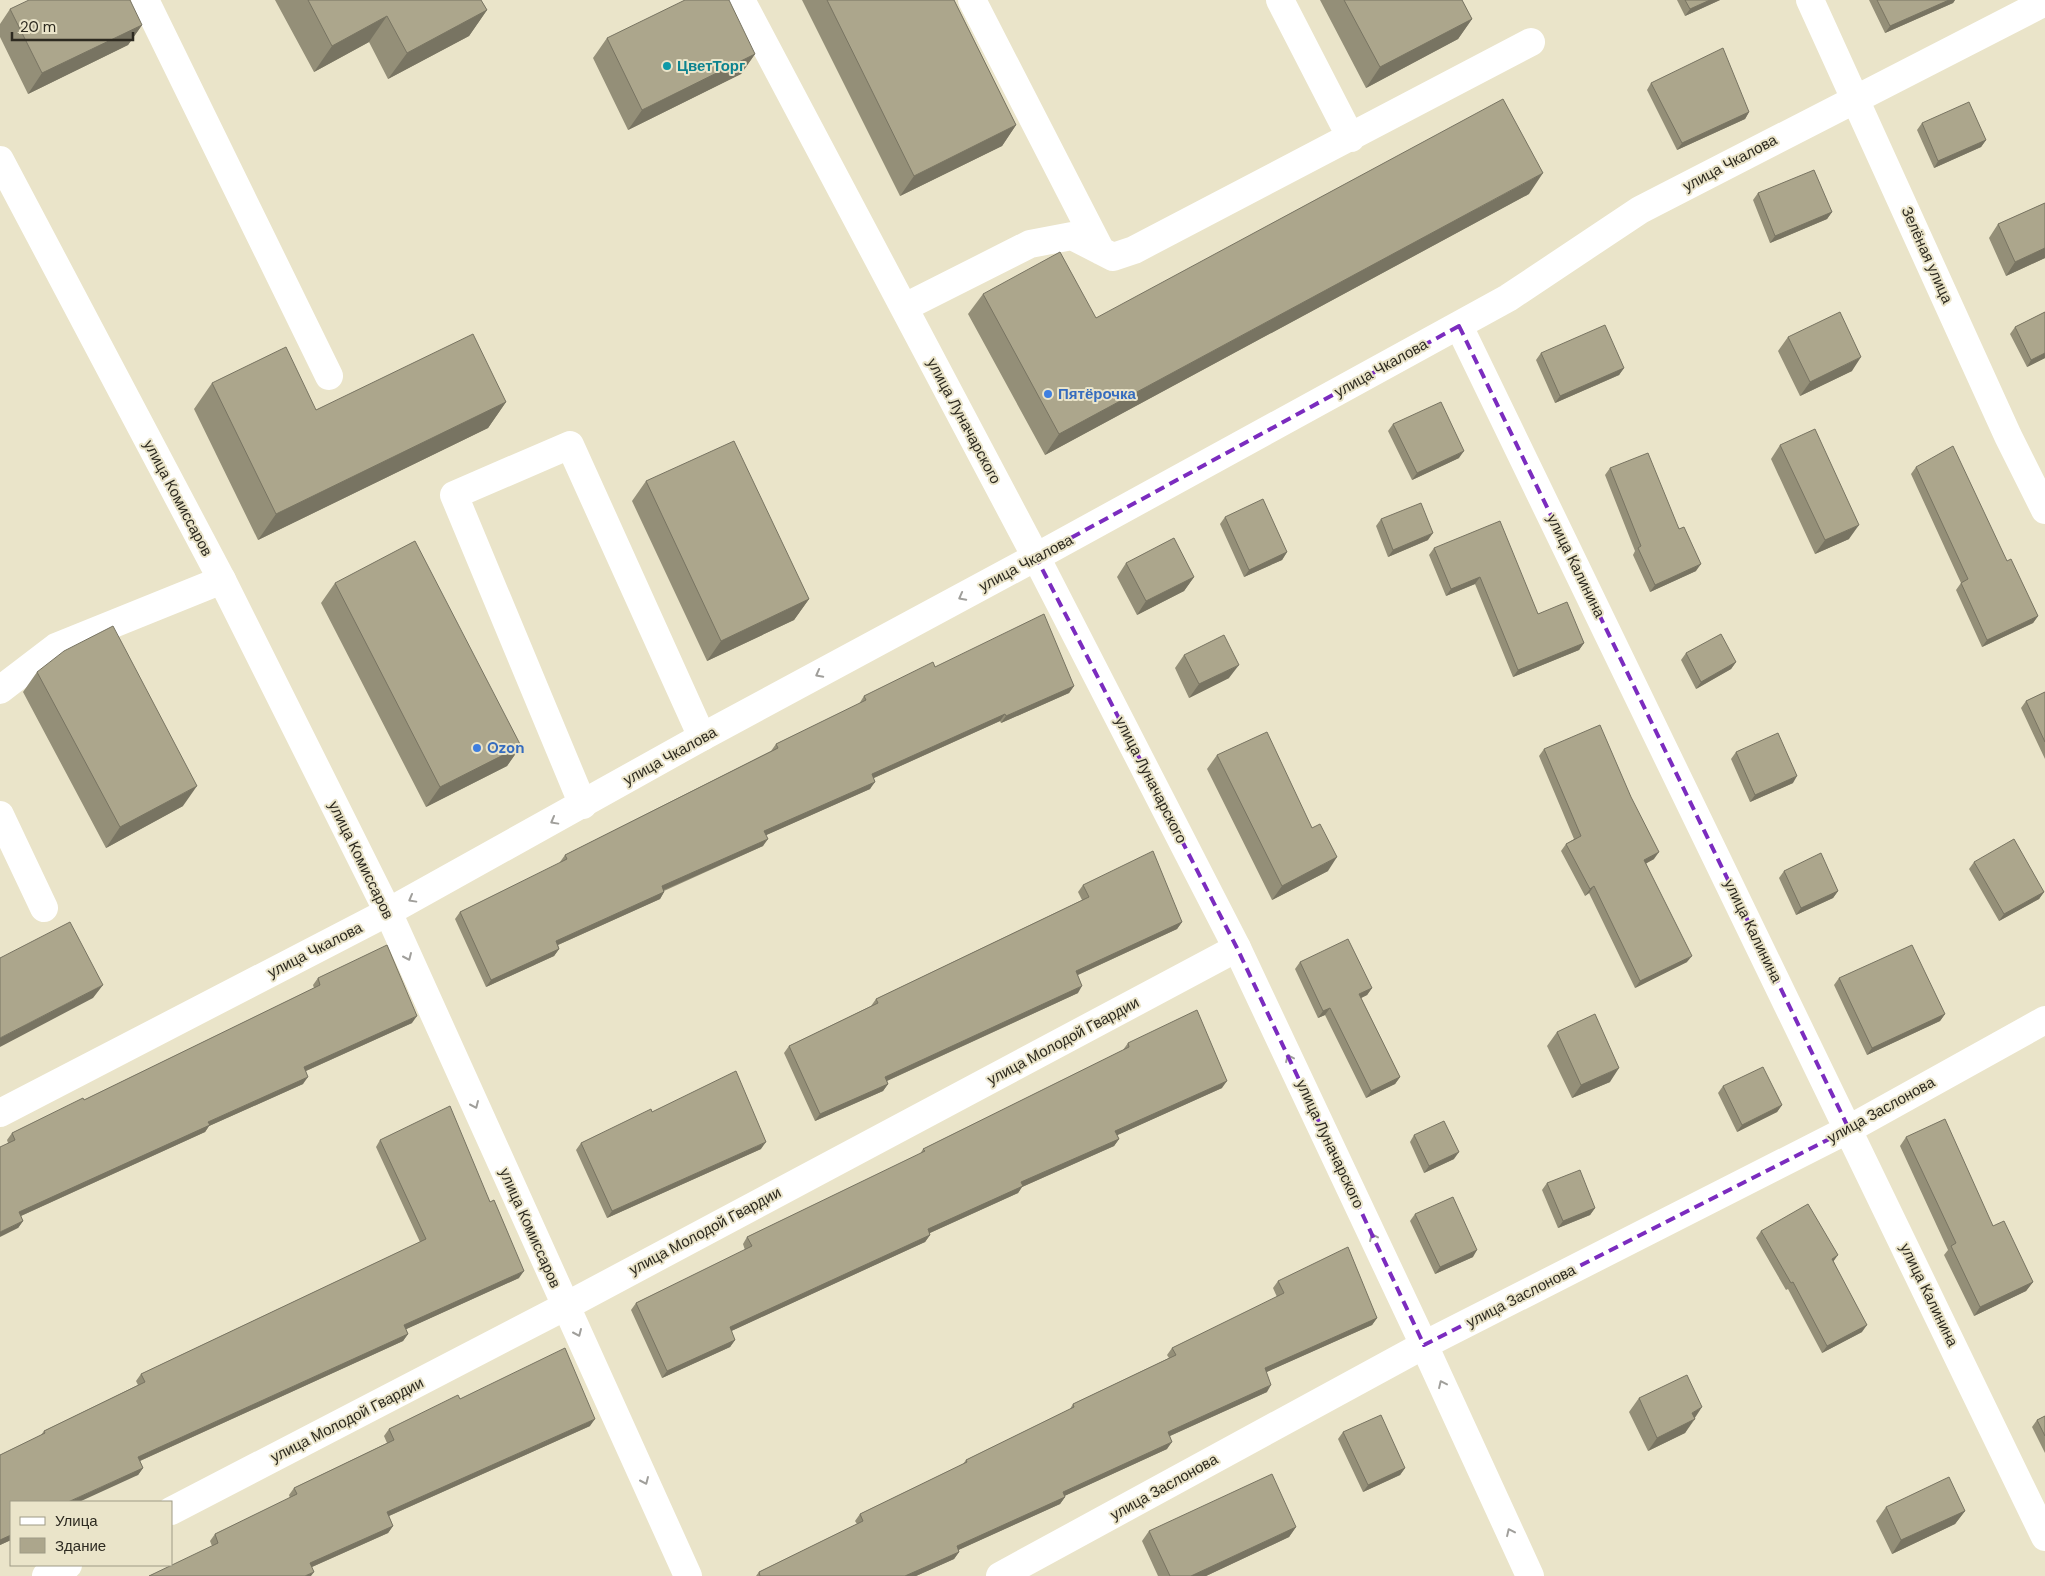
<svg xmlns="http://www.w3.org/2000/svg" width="2045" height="1576" font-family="'DM Sans',sans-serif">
<rect width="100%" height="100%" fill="#eae4c9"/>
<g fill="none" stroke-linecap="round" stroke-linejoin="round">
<!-- minor -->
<path stroke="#fff" stroke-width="28" d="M145,0L329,376
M741,0L1036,557L1508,298L1640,210L2045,2
M972,0L1101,251
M1280,0L1351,138
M1810,0L2008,436L2045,510
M905,307L1030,244L1072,236L1113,257L1134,250L1531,42
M1459,326L2045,1537
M0,690L56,647L222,580
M583,805L454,495L570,445L702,737
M0,815L44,908
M0,1113L388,912
M171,1511L566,1306L1237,948
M46,1576L68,1565
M1000,1576L1424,1345L1849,1129L2045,1020"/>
<!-- major -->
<path stroke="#fff" stroke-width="28" d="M0,160L222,580L388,912L688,1576
M388,912L702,737L1036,557L1237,948L1424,1345L1530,1576"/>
</g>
<!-- wall -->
<path fill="#948f78" d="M275,0H481L487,10L469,36L388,79L369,42L314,72Z
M802,0H954L1016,125L1002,146L900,196Z
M1320,0H1462L1472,19L1458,39L1366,88Z
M1677,0H1720L1685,16Z
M1869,0H1955L1953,3L1885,33Z
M10,9L142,25L128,45L28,94L0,37V24Z
M607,38L755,54L741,74L628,130L593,58Z
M1651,83L1749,112L1745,119L1677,150L1647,90Z
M1922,123L1986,140L1981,147L1934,168L1917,130Z
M1758,193L1832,212L1827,219L1770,243L1753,200Z
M1529,194L1045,455L968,314L983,294L1096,318Z
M2045,203V258L2006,276L1989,238L1998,224Z
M2045,312V358L2027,367L2010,334L2015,327Z
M1788,337L1852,371L1800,396L1778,351Z
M1541,353L1624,368L1619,375L1555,403L1536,360Z
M212,383L316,410L506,402L488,428L258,540L194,409Z
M1393,424L1459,458L1412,480L1388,431Z
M1780,445L1849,539L1815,554L1771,459Z
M1916,467L2007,561L2038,616L2033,623L1982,647L1956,590L1961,583L1911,474Z
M1610,468L1696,571L1650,592L1633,555L1635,551L1605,475Z
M646,481L809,599L794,620L707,661L632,501Z
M1225,517L1287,552L1282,560L1244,577L1220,524Z
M1381,519L1428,540L1388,557L1376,526Z
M1434,548L1538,614L1584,643L1579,650L1513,677L1475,584L1446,596L1429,555Z
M1126,563L1194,577L1184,591L1137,615L1117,577Z
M335,583L521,746L507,766L426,807L321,603Z
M1686,653L1736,662L1731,669L1696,689L1681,660Z
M1184,655L1229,678L1189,698L1175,668Z
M935,667L1074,686L1069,693L1001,723L1000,721L874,778L870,789L766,835L763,846L664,891V892L660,899L558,945L559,949L554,956L486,987L455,919L460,912L561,863L560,862L565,855L771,751L776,744L859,704L864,696Z
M37,672L183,806L106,848L23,692Z
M2045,692V759L2021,708L2026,701Z
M1544,749L1654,859L1646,863L1687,962L1635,988L1589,893L1585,896L1561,851L1566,844L1574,839L1539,756Z
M1736,752L1793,783L1750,802L1731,759Z
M1217,755L1328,871L1272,900L1207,769Z
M1974,862L2044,892L2039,899L1999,921L1969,869Z
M1784,871L1838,891L1833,898L1796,915L1779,878Z
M1083,885L1182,922L1177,929L1078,975V993L887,1081L888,1084L883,1091L815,1121L784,1053L789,1046L871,1006L876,999L1082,900L1078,892Z
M1300,962L1372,988L1367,995L1361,998L1400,1077L1395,1084L1366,1098L1325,1015L1318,1018L1295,969Z
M318,978L412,1023L306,1071L303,1084L209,1126L205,1132L21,1216L23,1221L18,1228L8,1143L7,1140L12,1133L84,1100L314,988L313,985Z
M1839,978L1945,1014L1940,1021L1867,1055L1834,985Z
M1557,1032L1610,1082L1572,1098L1547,1046Z
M1128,1043L1222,1088L1117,1135L1119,1139L1114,1146L1022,1187L1018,1193L930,1233V1235L925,1242L731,1331L735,1340L730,1347L662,1378L631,1310L636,1303L745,1250L743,1244L747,1237L920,1154L923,1149L1123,1050Z
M1723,1086L1782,1105L1777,1112L1737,1132L1718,1093Z
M652,1112L761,1149L607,1218L576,1150L581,1143Z
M1414,1135L1454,1159L1424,1173L1410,1142Z
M1906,1137L1993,1226L2033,1282L2026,1291L1974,1316L1944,1255L1948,1250L1900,1146Z
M380,1140L519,1278L406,1329L408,1334L403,1341L140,1461L143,1468L138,1475L11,1502V1540L0,1545V1455L41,1435L44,1431L138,1385L136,1381L141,1374L420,1242L376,1147Z
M1547,1183L1595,1208L1590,1215L1558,1228L1542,1190Z
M1415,1214L1473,1257L1435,1274L1410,1221Z
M1761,1231L1834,1262L1862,1332L1822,1353L1788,1289L1786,1290L1756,1238Z
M1278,1281L1377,1318L1372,1325L1266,1372L1267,1392L1170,1436L1167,1449L1064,1496L1065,1497L1060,1504L958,1550L959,1552L954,1559L916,1576H756L759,1572L857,1524L855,1521L860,1514L963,1464L966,1460L1070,1409L1073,1404L1169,1358L1167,1355L1172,1348L1277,1297L1273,1288Z
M1639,1398L1695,1419L1685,1433L1648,1451L1629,1412Z
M460,1399L590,1426L389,1516L393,1526L388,1533L312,1567L212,1546L210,1541L215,1534L290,1498L289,1495L294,1488L387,1443L384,1436L389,1429Z
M2045,1416V1453L2032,1427L2037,1420Z
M1343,1432L1405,1468L1400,1475L1363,1492L1338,1439Z
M1886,1507L1965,1511L1955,1524L1892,1554L1876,1521Z
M1296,1527L1289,1537L1206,1576H1158L1142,1541L1149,1531Z"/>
<!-- shaded-wall -->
<path fill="#787462" d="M1710,0H1720L1685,16L1690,9Z
M1949,0H1955L1953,3L1885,33L1890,26Z
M487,10L469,36L388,79L407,53Z
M387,16L369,42L314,72L332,46Z
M1472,19L1458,39L1366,88L1380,67Z
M142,25L128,45L28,94L42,73Z
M755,54L741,74L628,130L642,110Z
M1749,112L1745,119L1677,150L1682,143Z
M1016,125L1002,146L900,196L914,176Z
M1986,140L1981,147L1934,168L1938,161Z
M1543,173L1529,194L1045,455L1059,434Z
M1832,212L1827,219L1770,243L1775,236Z
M2045,248V258L2006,276L2015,262Z
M2045,353V358L2027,367L2031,360Z
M1861,357L1852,371L1800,396L1810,382Z
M1624,368L1619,375L1555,403L1560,396Z
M506,402L488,428L258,540L276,514Z
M1464,451L1459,458L1412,480L1417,473Z
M1859,525L1849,539L1815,554L1825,540Z
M1433,533L1428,540L1388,557L1393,550Z
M1287,552L1282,560L1244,577L1249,570Z
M1701,564L1696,571L1650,592L1655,585Z
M1194,577L1184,591L1137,615L1146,601Z
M1480,577L1475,584L1446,596L1451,589Z
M809,599L794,620L707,661L721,641Z
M2038,616L2033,623L1982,647L1987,640Z
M1584,643L1579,650L1513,677L1518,670Z
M1736,662L1731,669L1696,689L1701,682Z
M1239,665L1229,678L1189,698L1199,684Z
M1074,686L1069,693L1001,723L1006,716Z
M1005,714L1000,721L867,781L872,774Z
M521,746L507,766L426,807L440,787Z
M1797,776L1793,783L1750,802L1755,795Z
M875,782L870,789L760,838L764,831Z
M197,786L183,806L106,848L120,827Z
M768,839L763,846L657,893L662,886Z
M1659,852L1654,859L1640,867L1644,860Z
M1337,857L1328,871L1272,900L1282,886Z
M1594,886L1589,893L1585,896L1590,889Z
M1838,891L1833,898L1796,915L1801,908Z
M664,892L660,899L551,948L556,941Z
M2044,892L2039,899L1999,921L2004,914Z
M1182,922L1177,929L1071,978L1076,971Z
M559,949L554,956L486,987L491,980Z
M1692,956L1687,962L1635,988L1640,981Z
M103,985L93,998L0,1047V1038Z
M1082,986L1078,993L880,1084L885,1077Z
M1372,988L1367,995L1355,1001L1359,994Z
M1330,1008L1325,1015L1318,1018L1323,1011Z
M1945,1014L1940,1021L1867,1055L1872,1048Z
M417,1016L412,1023L299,1074L304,1067Z
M1619,1068L1610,1082L1572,1098L1581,1085Z
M308,1077L303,1084L209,1126L205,1132L14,1219L19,1212L208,1122Z
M1400,1077L1395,1084L1366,1098L1371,1091Z
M1227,1081L1222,1088L1111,1138L1115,1131Z
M888,1084L883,1091L815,1121L820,1114Z
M1782,1105L1777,1112L1737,1132L1742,1125Z
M1119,1139L1114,1146L1022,1187L1018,1193L923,1236L928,1229L1021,1182Z
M766,1142L761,1149L607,1218L612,1211Z
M1459,1152L1454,1159L1424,1173L1429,1166Z
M1595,1208L1590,1215L1558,1228L1563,1221Z
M23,1221L18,1228L0,1237V1232Z
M930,1235L925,1242L725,1334L730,1327Z
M1477,1250L1473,1257L1435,1274L1440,1267Z
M1838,1255L1833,1262L1832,1259Z
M524,1271L519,1278L400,1332L404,1325Z
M2033,1282L2026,1291L1974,1316L1980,1307Z
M1377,1318L1372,1325L1260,1375L1265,1368Z
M1867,1325L1862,1332L1822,1353L1827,1346Z
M408,1334L403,1341L133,1464L138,1457Z
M735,1340L730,1347L662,1378L667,1371Z
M1271,1385L1267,1392L1163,1439L1168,1432Z
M1702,1407L1685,1433L1648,1451L1657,1438L1692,1413Z
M595,1419L590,1426L382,1519L387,1512Z
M1172,1442L1167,1449L1058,1499L1063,1492Z
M143,1468L138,1475L79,1502H68Z
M1405,1468L1400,1475L1363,1492L1368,1485Z
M1065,1497L1060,1504L952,1553L957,1546Z
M1965,1511L1955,1524L1892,1554L1901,1540Z
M393,1526L388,1533L305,1570L310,1563Z
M1296,1527L1289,1537L1206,1576H1191Z
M11,1535V1540L0,1545V1540Z
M959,1552L954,1559L916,1576H905Z
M314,1572L311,1576H305Z"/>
<!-- building -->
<path fill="#aca68c" stroke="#787462" d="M29,0H130L142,25L42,73L10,9Z
M308,0H481L487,10L407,53L387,16L332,46Z
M685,0H729L755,54L642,110L607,38Z
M827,0H954L1016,125L914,176Z
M1344,0H1462L1472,19L1380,67Z
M1685,0H1710L1690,9Z
M1877,0H1949L1890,26Z
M1723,48L1749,112L1682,143L1651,83Z
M1503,99L1543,173L1059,434L983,294L1060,252L1096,318Z
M1969,102L1986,140L1938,161L1922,123Z
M1814,170L1832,212L1775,236L1758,193Z
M2045,203V248L2015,262L1998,224Z
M1840,312L1861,357L1810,382L1788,337Z
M2045,312V353L2031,360L2015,327Z
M1605,325L1624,368L1560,396L1541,353Z
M473,334L506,402L276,514L212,383L286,347L316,410Z
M1441,402L1464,451L1417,473L1393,424Z
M1815,429L1859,525L1825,540L1780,445Z
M734,441L809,599L721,641L646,481Z
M1953,446L2007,561L2011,559L2038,616L1987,640L1961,583L1968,579L1916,467Z
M1648,453L1679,529L1684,527L1701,564L1655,585L1638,548L1641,546L1610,468Z
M1263,499L1287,552L1249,570L1225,517Z
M1421,503L1433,533L1393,550L1381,519Z
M1500,521L1538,614L1567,602L1584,643L1518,670L1480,577L1451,589L1434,548Z
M1174,538L1194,577L1146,601L1126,563Z
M415,541L521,746L440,787L335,583Z
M1044,614L1074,686L1006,716L1005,714L872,774L875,782L764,831L768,839L662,886L664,892L556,941L559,949L491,980L460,912L567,859L565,855L778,748L776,744L866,700L864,696L933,662L935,667Z
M113,626L197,786L120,827L37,672L64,651Z
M1721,634L1736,662L1701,682L1686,653Z
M1224,635L1239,665L1199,684L1184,655Z
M2045,692V742L2026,701Z
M1600,725L1631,797L1659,852L1644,860L1692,956L1640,981L1594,886L1590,889L1566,844L1581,836L1544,749Z
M1267,732L1312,828L1320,824L1337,857L1282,886L1217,755Z
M1778,733L1797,776L1755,795L1736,752Z
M2014,839L2044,892L2004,914L1974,862Z
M1153,851L1182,922L1076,971L1082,986L885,1077L888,1084L820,1114L789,1046L878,1003L876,999L1089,897L1083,885Z
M1821,853L1838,891L1801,908L1784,871Z
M70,922L103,985L0,1038V958Z
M1348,939L1372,988L1359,994L1400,1077L1371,1091L1330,1008L1323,1011L1300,962Z
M387,945L417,1016L304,1067L308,1077L208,1122L210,1125L19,1212L23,1221L0,1232V1147L15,1140L12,1133L83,1098L84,1100L320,985L318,978Z
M1912,945L1945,1014L1872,1048L1839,978Z
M1197,1010L1227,1081L1115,1131L1119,1139L1021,1182L1023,1186L928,1229L930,1235L730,1327L735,1340L667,1371L636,1303L752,1246L747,1237L925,1151L923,1149L1129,1047L1128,1043Z
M1595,1014L1619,1068L1581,1085L1557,1032Z
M1763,1067L1782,1105L1742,1125L1723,1086Z
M736,1071L766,1142L612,1211L581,1143L651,1109L652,1112Z
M450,1106L490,1202L494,1200L524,1271L404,1325L408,1334L138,1457L143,1468L68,1502H11V1535L0,1540V1455L45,1433L44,1431L145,1382L141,1374L426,1239L380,1140Z
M1945,1119L1993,1226L2004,1221L2033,1282L1980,1307L1951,1246L1956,1243L1906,1137Z
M1444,1121L1459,1152L1429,1166L1414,1135Z
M1580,1170L1595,1208L1563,1221L1547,1183Z
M1453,1197L1477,1250L1440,1267L1415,1214Z
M1808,1204L1838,1255L1832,1259L1867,1325L1827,1346L1793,1282L1791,1283L1761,1231Z
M1348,1247L1377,1318L1265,1368L1271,1385L1168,1432L1172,1442L1063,1492L1065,1497L957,1546L959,1552L905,1576H760L759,1572L863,1521L860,1514L967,1462L966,1460L1074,1407L1073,1404L1176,1355L1172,1348L1284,1293L1278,1281Z
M565,1348L595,1419L387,1512L393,1526L310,1563L314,1572L305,1576H149L218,1543L215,1534L297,1494L294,1488L394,1440L389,1429L458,1395L460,1399Z
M1687,1375L1702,1407L1692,1413L1695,1419L1657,1438L1639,1398Z
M1381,1415L1405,1468L1368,1485L1343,1432Z
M2045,1416V1436L2037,1420Z
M1272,1474L1296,1527L1191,1576H1170L1149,1531Z
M1949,1477L1965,1511L1901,1540L1886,1507Z"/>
<!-- one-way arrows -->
<defs><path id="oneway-chevron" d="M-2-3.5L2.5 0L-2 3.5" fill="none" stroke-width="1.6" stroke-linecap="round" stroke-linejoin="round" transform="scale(1.25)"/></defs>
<g stroke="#a09f9b">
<use href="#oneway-chevron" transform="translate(962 597) rotate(152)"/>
<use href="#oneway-chevron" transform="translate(819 674) rotate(152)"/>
<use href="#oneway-chevron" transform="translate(554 821) rotate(151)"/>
<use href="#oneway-chevron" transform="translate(412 899) rotate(151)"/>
<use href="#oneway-chevron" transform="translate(408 957) rotate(66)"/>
<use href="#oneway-chevron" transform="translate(1289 1058) rotate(-115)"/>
<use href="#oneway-chevron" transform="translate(475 1105) rotate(66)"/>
<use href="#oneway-chevron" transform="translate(1373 1237) rotate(-115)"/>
<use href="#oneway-chevron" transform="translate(578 1333) rotate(66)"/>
<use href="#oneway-chevron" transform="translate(1442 1384) rotate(-115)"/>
<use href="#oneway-chevron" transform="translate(645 1481) rotate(66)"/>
<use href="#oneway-chevron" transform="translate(1510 1532) rotate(-115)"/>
</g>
<!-- marked area -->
<path fill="none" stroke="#7b2cbf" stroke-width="4" stroke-dasharray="10 6" stroke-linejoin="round" d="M1459,326L1849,1129L1424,1345L1237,948L1036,557Z"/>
<!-- markers -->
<circle fill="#0f9aa8" stroke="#eae4c9" stroke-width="2" cx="667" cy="66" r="5"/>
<g fill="#3f7fe0" stroke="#eae4c9" stroke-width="2">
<circle cx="1048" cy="394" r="5"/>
<circle cx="477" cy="748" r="5"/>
</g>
<g text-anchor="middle" stroke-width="4" stroke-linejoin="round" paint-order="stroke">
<!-- culture labels -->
<g font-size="15" font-weight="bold" fill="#0d838f" stroke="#eae4c9" text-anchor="start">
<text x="677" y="71">ЦветТорг</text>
</g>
<!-- street labels -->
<g font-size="15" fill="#2d2a20" stroke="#eae4c9">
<text transform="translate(1730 163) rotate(-28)" y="5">улица Чкалова</text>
<text transform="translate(1927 255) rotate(66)" y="5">Зелёная улица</text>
<text transform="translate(1381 368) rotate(-29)" y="5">улица Чкалова</text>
<text transform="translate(964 421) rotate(62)" y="5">улица Луначарского</text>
<text transform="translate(178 498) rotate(62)" y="5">улица Комиссаров</text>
<text transform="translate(1026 563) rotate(-28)" y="5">улица Чкалова</text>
<text transform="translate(1576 566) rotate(64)" y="5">улица Калинина</text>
<text transform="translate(670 756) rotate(-29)" y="5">улица Чкалова</text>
<text transform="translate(1151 780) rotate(63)" y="5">улица Луначарского</text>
<text transform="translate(361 860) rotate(64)" y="5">улица Комиссаров</text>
<text transform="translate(1753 931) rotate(64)" y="5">улица Калинина</text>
<text transform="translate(315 950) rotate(-27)" y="5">улица Чкалова</text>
<text transform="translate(1063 1041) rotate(-28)" y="5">улица Молодой Гвардии</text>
<text transform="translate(1881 1110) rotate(-29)" y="5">улица Заслонова</text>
<text transform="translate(1330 1144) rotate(65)" y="5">улица Луначарского</text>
<text transform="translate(530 1228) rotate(66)" y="5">улица Комиссаров</text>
<text transform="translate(705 1231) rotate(-28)" y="5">улица Молодой Гвардии</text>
<text transform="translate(1929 1295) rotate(64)" y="5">улица Калинина</text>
<text transform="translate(1521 1296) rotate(-27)" y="5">улица Заслонова</text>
<text transform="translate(347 1420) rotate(-27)" y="5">улица Молодой Гвардии</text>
<text transform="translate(1164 1487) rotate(-29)" y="5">улица Заслонова</text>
</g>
<!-- shop labels -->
<g font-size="15" font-weight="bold" fill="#366cbe" stroke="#eae4c9" text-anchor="start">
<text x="1058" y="399">Пятёрочка</text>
<text x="487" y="753">Ozon</text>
</g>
</g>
<!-- legend -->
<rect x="10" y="1501" width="162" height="65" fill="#eae4c9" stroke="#9e9a85"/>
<rect x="20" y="1517" width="25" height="8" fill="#ffffff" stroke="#9e9a85"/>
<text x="55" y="1526" font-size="15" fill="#2d2a20">Улица</text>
<rect x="20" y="1538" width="25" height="15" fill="#aca68c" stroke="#9e9a85"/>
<text x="55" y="1551" font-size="15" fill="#2d2a20">Здание</text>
<!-- scale -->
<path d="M12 32v8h121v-8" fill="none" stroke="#2d2a20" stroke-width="2.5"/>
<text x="20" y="32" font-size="15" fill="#2d2a20" stroke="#eae4c9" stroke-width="4" paint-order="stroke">20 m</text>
</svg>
